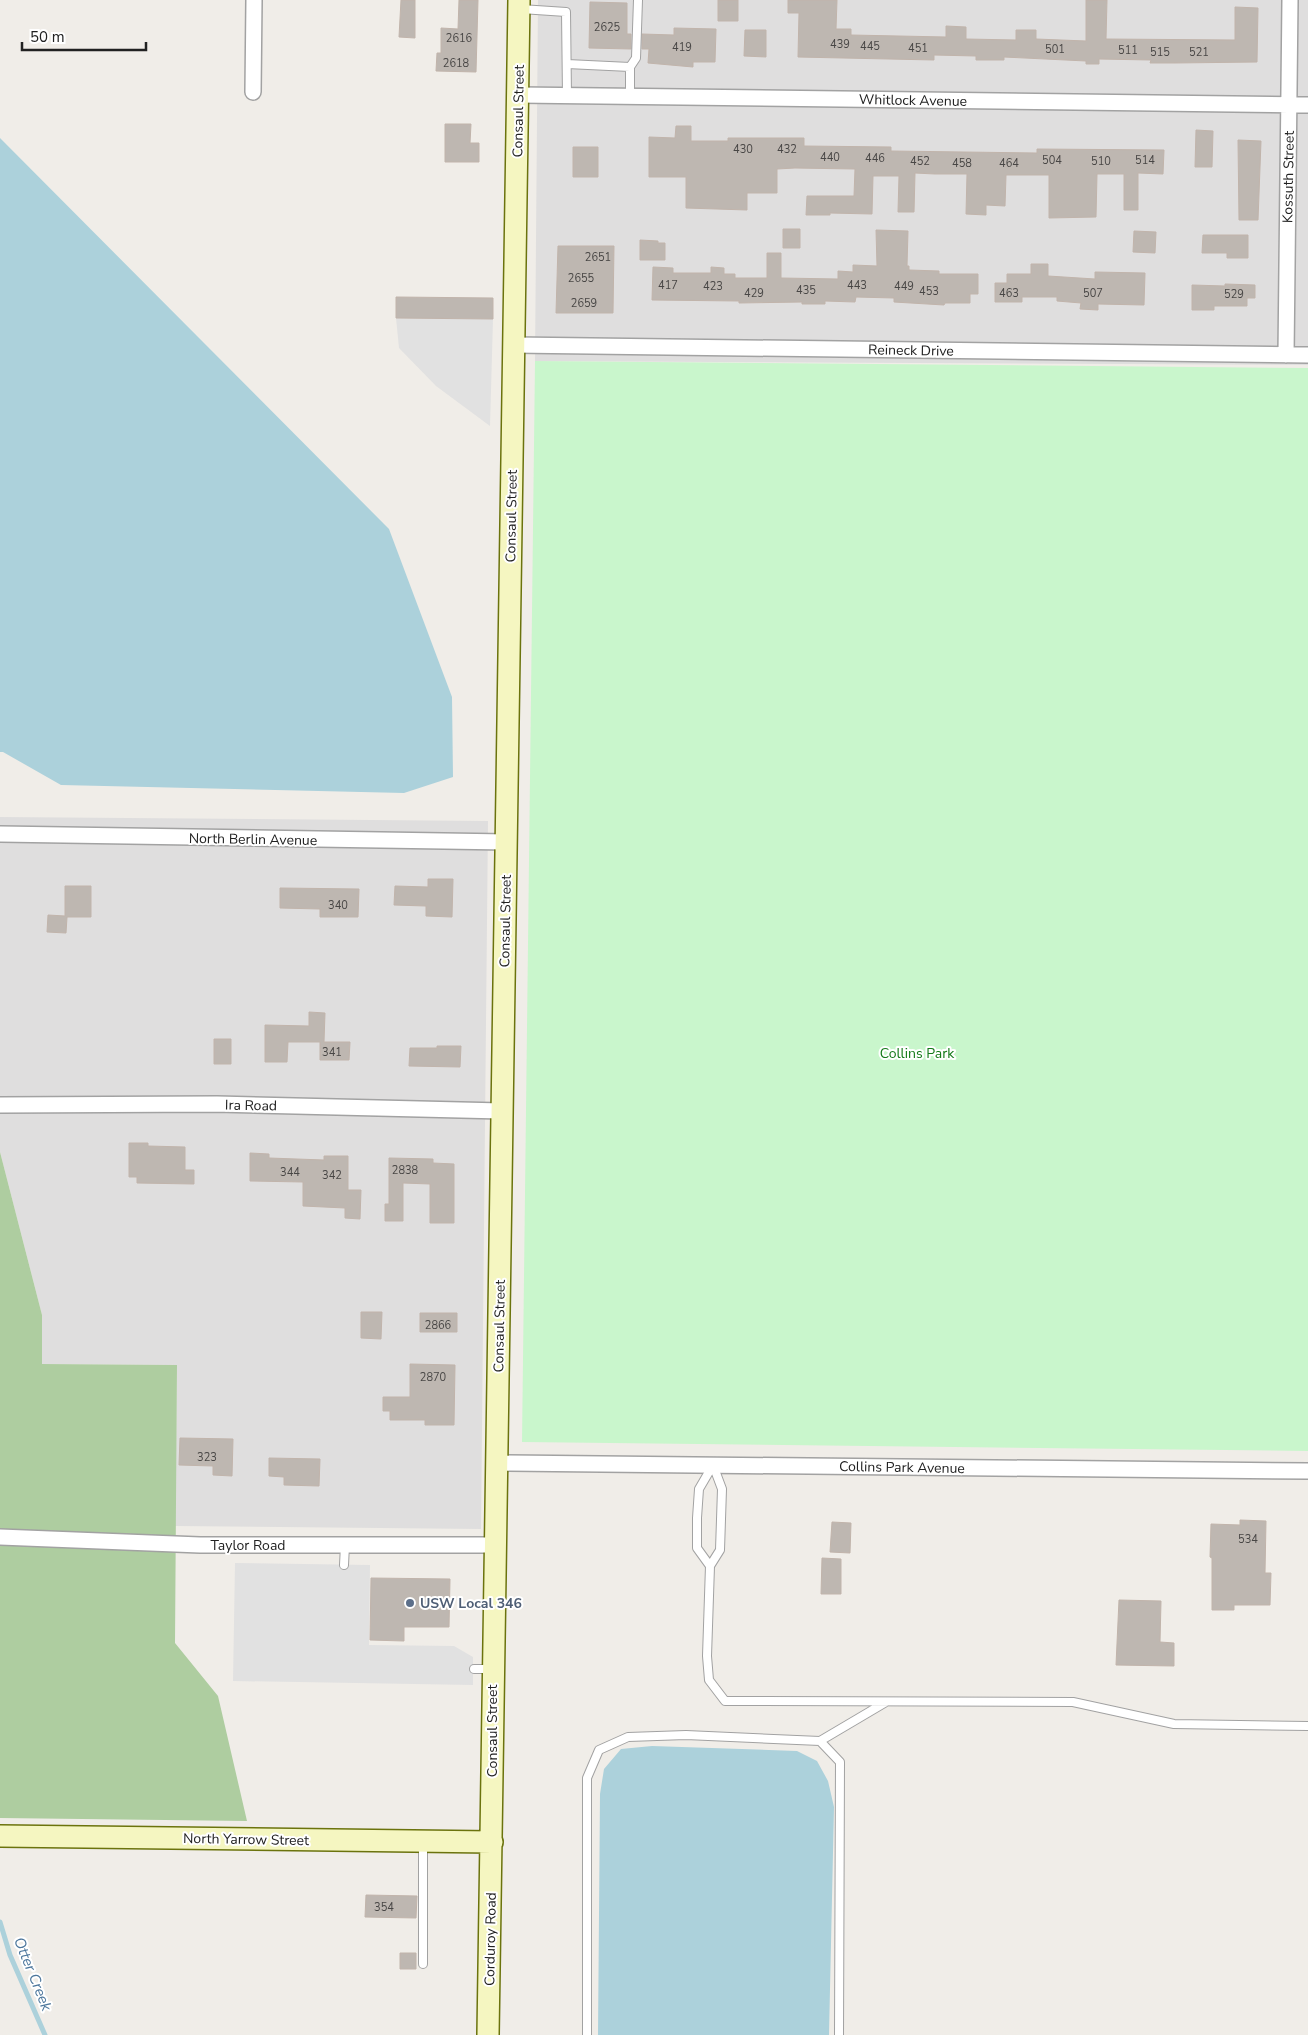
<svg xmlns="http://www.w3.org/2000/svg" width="1308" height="2035" font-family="'Nunito Sans',sans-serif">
<rect width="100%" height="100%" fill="#f0ede8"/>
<!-- residential -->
<path fill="#dfdede" d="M538,0H1308V365L535,361Z
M0,817L488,821L481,1529L175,1526L177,1365L42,1364V1315L0,1152Z"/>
<!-- forest -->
<path fill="#aecda0" d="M0,1152L42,1315V1364L177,1365L175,1643L218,1696L247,1821L0,1818Z"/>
<!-- park -->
<path fill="#c9f6cc" d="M535,361L1308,368V1451L522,1442Z"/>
<!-- parking -->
<path fill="#e1e1e1" d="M396,318L493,319L490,426L436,386L399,348Z
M235,1563L370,1565L369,1645L454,1646L473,1657V1685L233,1681Z"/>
<!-- water -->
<path fill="#acd1db" d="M0,138L389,529L452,697L453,777L404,793L61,785L3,752H0Z
M652,1746L797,1751L817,1761L828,1781L834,1807L829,2035H598L600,1794L604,1769L621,1749Z"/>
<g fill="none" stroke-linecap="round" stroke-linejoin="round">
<!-- stream -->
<path stroke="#acd1db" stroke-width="5" d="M0,1922L10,1955L45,2035"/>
</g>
<!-- building -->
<path fill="#beb7b1" stroke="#c1b4ab" d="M401,0H415V38L399,37Z
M459,0H478L476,72L436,71L437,53H441V28L458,29Z
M718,0H738V21H718Z
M788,0H837L836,29H851V35L946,37V26L966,27V39L1016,40V30H1036V39L1086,41V0H1107L1106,39L1235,40V7L1258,8L1257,62L1174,63H1150L1151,60L1099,59V64H1086V61L1004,57V60H976V56L934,55V60L798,57L799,13H788Z
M590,2L627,3V34H631V49L589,48Z
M674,28L716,29L715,62H693V67L648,63L649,49H642V34L674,35Z
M745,30H766V57L744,56Z
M445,124H471L470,143H479V162H445Z
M676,126H691V141H728V138H804V146L891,147V151L1037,153V149L1164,150L1163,174L1138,173V210H1124V174H1097L1096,217L1049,218V175H1006L1005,206L986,205V215L966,214L967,174H935L915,173L914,212H898L899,176H873L872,214L830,213V215H806L807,196H854L855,169L795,168L777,169V193H747V210L686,208V177H649V137L675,138Z
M1196,130L1213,131L1212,167H1195Z
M1238,140L1261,141L1258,220H1239Z
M573,147H598V177H573Z
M783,229H800V248H783Z
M876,230L908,231L907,266H909V270L939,271V274H978V294H970V303H945L944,305L894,302V298L856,297L855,302L825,301V304H802V302L739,303V301L652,300L653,267L673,268V273H711V267L724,268V274H735V278H767V253H781V278L838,279V271L853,272V265L877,266Z
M1134,231L1156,232L1155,253L1133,252Z
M1203,235H1248V258H1227V253H1202Z
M640,240L658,241V243H665V260H640Z
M558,246H614L613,313H556Z
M1031,264H1048V276L1095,279V272L1145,273L1144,305L1098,304V310L1080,309L1081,303L1057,301V297H1022V302H995V283H1007V274H1031Z
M1225,284L1255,285V298H1247V306H1214V310H1192V285L1225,286Z
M396,297L493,298V319L396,318Z
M428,879H453L452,917L426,916V906L394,905L395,886L428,887Z
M65,886H91V917H67L66,933L47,932L48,915L65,916Z
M280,888L359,889L358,917H320V909L280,908Z
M309,1012L325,1013L324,1042H350L349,1060H320V1042H288L287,1062H265V1025L309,1026Z
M214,1039H231V1064H214Z
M437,1046H461L460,1067L409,1066L410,1048H437Z
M129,1143H148V1146L185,1147V1170H194V1184L137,1183V1177H129Z
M250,1153L269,1154V1158L324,1160V1156H348V1190H361L360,1219L345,1218V1208L303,1206V1182L250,1181Z
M389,1158L433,1159V1163L454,1164V1223H430V1184L403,1183V1221H385V1204H389Z
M361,1312H382L381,1339L361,1338Z
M420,1313H457V1332H420Z
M410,1364L455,1365L454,1425H425V1420H390V1411H383V1397H410Z
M180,1438L233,1439L232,1476L213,1475V1466L179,1465Z
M269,1458L320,1459L319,1486L284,1485V1477L269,1476Z
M1240,1520L1266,1521L1265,1573H1271L1270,1605H1234V1610H1212V1558L1210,1557L1211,1524L1240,1525Z
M832,1522L851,1523L850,1553L830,1552Z
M822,1558L841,1559V1594H821Z
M371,1578L450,1579L449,1627H404V1641L370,1640Z
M1119,1600L1161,1601L1160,1642L1174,1643V1666L1116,1665Z
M366,1895L417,1896L416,1918L365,1917Z
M400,1953H416V1969H400Z"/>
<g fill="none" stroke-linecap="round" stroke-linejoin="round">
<!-- lane casing -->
<g stroke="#a2a2a2" stroke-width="10">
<path id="lane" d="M521,9L566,12L567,96
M567,64L630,67
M630,96V67L636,58L638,0
M344,1565L345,1545
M710,1566L697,1548V1518L699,1489L713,1465L722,1489L720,1550L710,1566L707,1656L709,1680L725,1701L1073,1702L1174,1724L1308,1726
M474,1669H493
M820,1741L840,1762L839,2035
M423,1843V1964
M587,2035V1778L599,1750L628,1737L686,1735L820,1741L886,1702"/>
</g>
<!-- street casing -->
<g stroke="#a2a2a2" stroke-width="18">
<path id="street" d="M253,92L254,0
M519,95L1308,105
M514,345L1308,355
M1286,355L1290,0
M0,834L507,842
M0,1105L217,1104L502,1111
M496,1463L1308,1471
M0,1537L200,1545H495"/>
</g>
<!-- secondary casing -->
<g stroke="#6b730d" stroke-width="24">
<path id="secondary" d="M0,1836L492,1842
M488,2035L519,0"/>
</g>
<!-- lane -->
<use href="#lane" stroke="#fff" stroke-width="8"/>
<!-- street -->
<use href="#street" stroke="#fff" stroke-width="15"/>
<!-- secondary -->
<use href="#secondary" stroke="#f5f6c1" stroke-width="21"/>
</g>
<!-- markers -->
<circle fill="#5c6f8a" stroke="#fff" stroke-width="2" cx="410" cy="1603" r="5"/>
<g text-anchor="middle" stroke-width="4" stroke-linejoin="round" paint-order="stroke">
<!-- number labels -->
<g font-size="11" fill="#484645">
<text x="607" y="31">2625</text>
<text x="459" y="42">2616</text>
<text x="840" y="48">439</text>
<text x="870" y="50">445</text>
<text x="682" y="51">419</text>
<text x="918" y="52">451</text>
<text x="1055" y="53">501</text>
<text x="1128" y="54">511</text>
<text x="1160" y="56">515</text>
<text x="1199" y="56">521</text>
<text x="456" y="67">2618</text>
<text x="743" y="153">430</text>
<text x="787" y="153">432</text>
<text x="830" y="161">440</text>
<text x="875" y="162">446</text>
<text x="1052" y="164">504</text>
<text x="1145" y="164">514</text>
<text x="920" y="165">452</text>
<text x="1101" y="165">510</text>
<text x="962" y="167">458</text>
<text x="1009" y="167">464</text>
<text x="598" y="261">2651</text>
<text x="581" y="282">2655</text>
<text x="668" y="289">417</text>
<text x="857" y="289">443</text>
<text x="713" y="290">423</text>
<text x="904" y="290">449</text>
<text x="806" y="294">435</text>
<text x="929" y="295">453</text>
<text x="754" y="297">429</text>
<text x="1009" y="297">463</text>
<text x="1093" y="297">507</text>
<text x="1234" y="298">529</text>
<text x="584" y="307">2659</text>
<text x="338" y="909">340</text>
<text x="332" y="1056">341</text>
<text x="405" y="1174">2838</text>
<text x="290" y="1176">344</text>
<text x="332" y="1179">342</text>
<text x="438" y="1329">2866</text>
<text x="433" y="1381">2870</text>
<text x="207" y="1461">323</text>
<text x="1248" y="1543">534</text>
<text x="384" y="1911">354</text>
</g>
<!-- street labels -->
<g font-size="14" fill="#212121" stroke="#fff">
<text transform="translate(913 100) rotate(1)" y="5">Whitlock Avenue</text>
<text transform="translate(518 111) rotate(-89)" y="5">Consaul Street</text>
<text transform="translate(1288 177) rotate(-89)" y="5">Kossuth Street</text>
<text transform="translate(911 350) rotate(1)" y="5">Reineck Drive</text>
<text transform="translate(511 516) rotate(-89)" y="5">Consaul Street</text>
<text transform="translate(253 839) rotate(1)" y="5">North Berlin Avenue</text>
<text transform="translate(505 921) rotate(-89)" y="5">Consaul Street</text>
<text transform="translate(251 1105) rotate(1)" y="5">Ira Road</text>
<text transform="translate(499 1326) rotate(-89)" y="5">Consaul Street</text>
<text transform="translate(902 1467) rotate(1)" y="5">Collins Park Avenue</text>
<text x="248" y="1550">Taylor Road</text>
<text transform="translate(492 1731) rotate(-90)" y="5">Consaul Street</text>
<text transform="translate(246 1839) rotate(1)" y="5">North Yarrow Street</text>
<text transform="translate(490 1939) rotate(-89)" y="5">Corduroy Road</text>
</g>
<!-- park labels -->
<g font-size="14" fill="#147a19" stroke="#fff">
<text x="917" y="1058">Collins Park</text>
</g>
<!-- service labels -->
<g font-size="14" font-weight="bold" fill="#4e5e75" stroke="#fff" text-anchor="start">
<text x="420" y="1608">USW Local 346</text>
</g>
<!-- water labels -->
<g font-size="15" font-style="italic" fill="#4c769c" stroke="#fff">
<text transform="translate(33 1974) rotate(68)" y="5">Otter Creek</text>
</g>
</g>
<!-- scale -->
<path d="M22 42v8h124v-8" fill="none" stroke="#212121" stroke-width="2.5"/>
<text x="30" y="42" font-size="15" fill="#212121" stroke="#ffffff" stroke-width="4" paint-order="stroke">50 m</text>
</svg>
